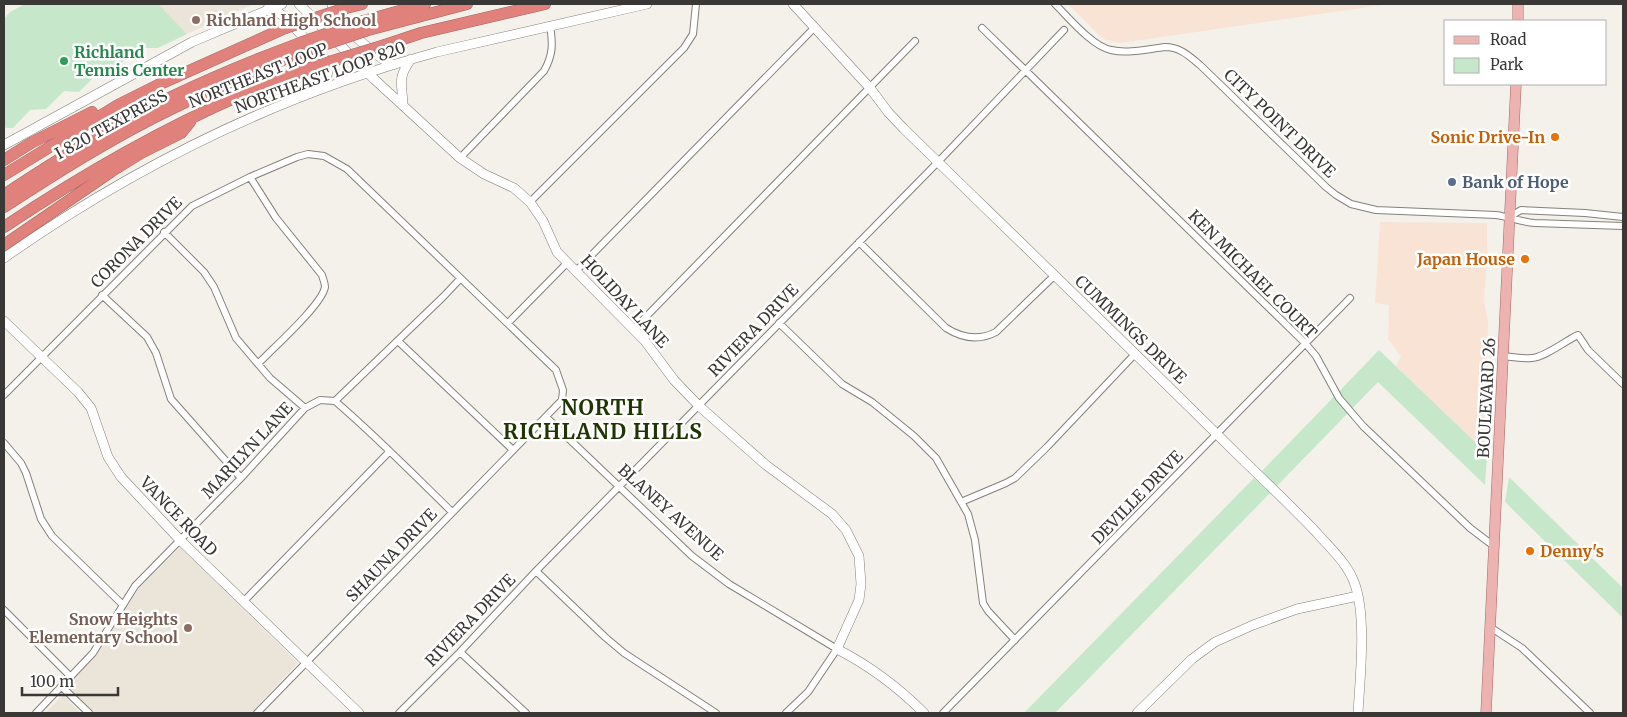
<svg xmlns="http://www.w3.org/2000/svg" width="1627" height="717" font-family="Merriweather,serif">
<rect width="100%" height="100%" fill="#f4f1eb"/>
<!-- commercial -->
<path fill="#f8e3d5" d="M1068,4H1389L1120,43L1106,40L1100,36Z
M1380,222L1487,223V259L1484,300L1488,322L1485,442L1474,441L1396,366L1401,356L1388,339L1389,305L1375,303Z"/>
<!-- built -->
<path fill="#ebe4d8" d="M157,4H251L249,6L187,34Z
M180,547L298,663L260,703L252,713H94L67,687L102,648L124,609L141,586Z
M63,695L81,713H45Z"/>
<!-- green -->
<path fill="#c6e7ca" d="M25,4H158L187,34L158,48H136L112,73L97,74L79,92L64,91L46,109L30,110L13,128H6L4,125V19L10,12Z
M1379,350L1474,441L1488,442L1485,485L1378,382L1276,487L1261,472Z
M1509,477L1623,588V618L1505,502Z
M1254,478L1270,493L1055,713H1024Z"/>
<g fill="none" stroke-linecap="round" stroke-linejoin="round">
<!-- street casing -->
<g stroke="#84817c" stroke-width="8">
<path id="street" d="M1055,4C1069,18 1092,46 1111,50C1128,54 1148,49 1165,47C1180,47 1189,56 1200,65L1326,187L1336,195L1351,204L1376,210L1496,215C1510,217 1521,222 1535,223L1623,226
M982,28L1305,343L1316,356L1339,398L1363,426L1470,528L1495,547
M460,158L544,71C553,55 553,44 550,26
M250,177L276,218L322,275C323,279 325,283 325,287C322,305 272,349 258,364
M530,202L684,48L693,34L696,4
M1509,217L1521,210L1585,213L1623,217
M164,232L204,272L214,287L236,338L270,378L305,408
M859,242L946,328C962,338 979,341 996,332L1055,275
M576,271L814,28
M102,295L147,337L156,353L171,399L241,478
M508,323L568,262
M779,323L842,384L872,402L914,436L936,458L968,514L975,540L983,603L988,611L1015,640
M634,329L915,41
M398,341L513,450
M1503,356C1512,357 1522,359 1532,358C1545,357 1565,341 1578,335L1588,350L1623,384
M4,395L192,206L250,177L297,157L308,154L324,156L347,169L556,370L563,390L562,400L257,713
M335,401C376,436 414,475 452,512
M546,417L692,556L729,584L837,649L808,692L786,713
M4,443L21,463L26,473L41,519L52,536L122,604
M961,502L1006,483L1015,478L1047,447L1135,354
M536,571L605,637L624,653L716,713
M243,602L389,452
M4,610L71,677
M1490,627L1522,648L1590,713
M460,652L526,713
M62,687L89,713
M36,713L93,653L135,586L241,478L305,408L320,400L335,401L443,297L460,279
M399,713L460,652L536,571L938,162L1064,30
M943,713L1350,298"/>
</g>
<!-- secondary casing -->
<g stroke="#84817c" stroke-width="10">
<path id="secondary" d="M299,4L374,79L460,158L484,174L514,188L530,202L543,221L557,252L645,341L674,380L699,406L766,465L832,514L846,530L859,556L861,584L859,600L837,649C870,666 898,687 924,713
M332,4C332,8 333,12 335,15C344,28 378,58 393,65
M793,4L870,88L888,112L904,129C1016,238 1129,347 1240,457C1266,482 1292,507 1317,533C1330,548 1347,563 1354,582C1367,614 1360,678 1358,713
M268,8L267,10L278,12L283,16L327,61C331,72 325,79 320,89
M403,105C402,82 397,79 411,59
M4,145L192,42L282,4
M4,258C136,165 282,94 437,52L647,4
M4,321L78,392L91,408L108,457L121,477L180,540L359,713
M1137,713L1192,659L1215,642L1253,625L1297,609L1358,596"/>
</g>
<!-- primary casing -->
<g stroke="#a66764" stroke-width="11">
<path id="primary" d="M1518,21V4
M1486,713L1516,84"/>
</g>
<!-- highway casing -->
<g stroke="#a66764" stroke-width="12">
<path id="highway" d="M346,8L362,4
M360,22L425,4
M368,30L467,4
M385,45L421,33L545,4
M4,160L31,143L92,112
M4,175L118,105L160,84L285,28
M4,195C37,173 70,152 105,132C167,96 233,68 300,43
M4,207C58,172 113,137 171,109C216,87 262,68 308,50
M4,227C79,177 158,131 241,95C266,85 291,75 316,66
M4,245L112,171L141,153L181,133L190,122"/>
</g>
<!-- street -->
<use href="#street" stroke="#fff" stroke-width="6"/>
<!-- secondary -->
<use href="#secondary" stroke="#fff" stroke-width="9"/>
<!-- primary -->
<use href="#primary" stroke="#ecb3b0" stroke-width="10"/>
<!-- highway -->
<use href="#highway" stroke="#e0817c" stroke-width="11"/>
<!-- highway-bridge casing -->
<g stroke="#a66764" stroke-width="12" stroke-linecap="butt">
<path id="highway-bridge" d="M285,28L346,8
M300,43L360,22
M308,50L368,30
M316,66L385,45"/>
</g>
<!-- highway-bridge -->
<use href="#highway-bridge" stroke="#e0817c" stroke-width="11"/>
</g>
<!-- markers -->
<g fill="#8d6e63" stroke="#fff" stroke-width="2">
<circle cx="196" cy="20" r="5"/>
<circle cx="188" cy="628" r="5"/>
</g>
<circle fill="#2e9e5b" stroke="#fff" stroke-width="2" cx="64" cy="61" r="5"/>
<g fill="#e8710a" stroke="#fff" stroke-width="2">
<circle cx="1555" cy="137" r="5"/>
<circle cx="1525" cy="259" r="5"/>
<circle cx="1530" cy="551" r="5"/>
</g>
<circle fill="#5c6f8a" stroke="#fff" stroke-width="2" cx="1452" cy="182" r="5"/>
<g text-anchor="middle" stroke-width="5" stroke-linejoin="round" paint-order="stroke">
<!-- education labels -->
<g font-size="16" font-weight="bold" fill="#785e54" stroke="#fff" text-anchor="start">
<text x="206" y="26">Richland High School</text>
<text x="178" y="625" text-anchor="end">Snow Heights<tspan x="178" dy="18">Elementary School</tspan></text>
</g>
<!-- leisure labels -->
<g font-size="16" font-weight="bold" fill="#27864d" stroke="#fff" text-anchor="start">
<text x="74" y="58">Richland<tspan x="74" dy="18">Tennis Center</tspan></text>
</g>
<!-- street labels -->
<g font-size="16" fill="#3a3836" stroke="#fff">
<text transform="translate(258 75) rotate(-22)" y="6">NORTHEAST LOOP</text>
<text transform="translate(320 77) rotate(-20)" y="6">NORTHEAST LOOP 820</text>
<text transform="translate(1280 123) rotate(44)" y="6">CITY POINT DRIVE</text>
<text transform="translate(111 124) rotate(-29)" y="6">I 820 TEXPRESS</text>
<text transform="translate(136 242) rotate(-45)" y="6">CORONA DRIVE</text>
<text transform="translate(1253 274) rotate(45)" y="6">KEN MICHAEL COURT</text>
<text transform="translate(625 301) rotate(47)" y="6">HOLIDAY LANE</text>
<text transform="translate(1131 329) rotate(44)" y="6">CUMMINGS DRIVE</text>
<text transform="translate(753 330) rotate(-46)" y="6">RIVIERA DRIVE</text>
<text transform="translate(1486 398) rotate(-87)" y="6">BOULEVARD 26</text>
<text transform="translate(247 450) rotate(-47)" y="6">MARILYN LANE</text>
<text transform="translate(1137 497) rotate(-46)" y="6">DEVILLE DRIVE</text>
<text transform="translate(671 512) rotate(42)" y="6">BLANEY AVENUE</text>
<text transform="translate(179 516) rotate(46)" y="6">VANCE ROAD</text>
<text transform="translate(391 555) rotate(-46)" y="6">SHAUNA DRIVE</text>
<text transform="translate(470 620) rotate(-46)" y="6">RIVIERA DRIVE</text>
</g>
<!-- food labels -->
<g font-size="16" font-weight="bold" fill="#c56008" stroke="#fff" text-anchor="end">
<text x="1545" y="143">Sonic Drive-In</text>
<text x="1515" y="265">Japan House</text>
<text x="1540" y="557" text-anchor="start">Denny's</text>
</g>
<!-- service labels -->
<g font-size="16" font-weight="bold" fill="#4e5e75" stroke="#fff" text-anchor="start">
<text x="1462" y="188">Bank of Hope</text>
</g>
<!-- district labels -->
<g font-size="21" font-weight="bold" letter-spacing="1" fill="#203602" stroke="#fff">
<text x="603" y="415">NORTH<tspan x="603" dy="24">RICHLAND HILLS</tspan></text>
</g>
</g>
<!-- border -->
<rect width="1627" height="717" fill="none" stroke="#3a3836" stroke-width="10"/>
<!-- legend -->
<rect x="1444" y="20" width="162" height="65" fill="#ffffff" stroke="#b0afaf"/>
<rect x="1454" y="36" width="25" height="8" fill="#ecb3b0" stroke="#b0afaf"/>
<text x="1490" y="45" font-size="15" fill="#3a3836">Road</text>
<rect x="1454" y="58" width="25" height="15" fill="#c6e7ca" stroke="#b0afaf"/>
<text x="1490" y="70" font-size="15" fill="#3a3836">Park</text>
<!-- scale -->
<path d="M22 687v8h96v-8" fill="none" stroke="#3a3836" stroke-width="2.5"/>
<text x="30" y="687" font-size="15" fill="#3a3836" stroke="#ffffff" stroke-width="4" paint-order="stroke">100 m</text>
</svg>
